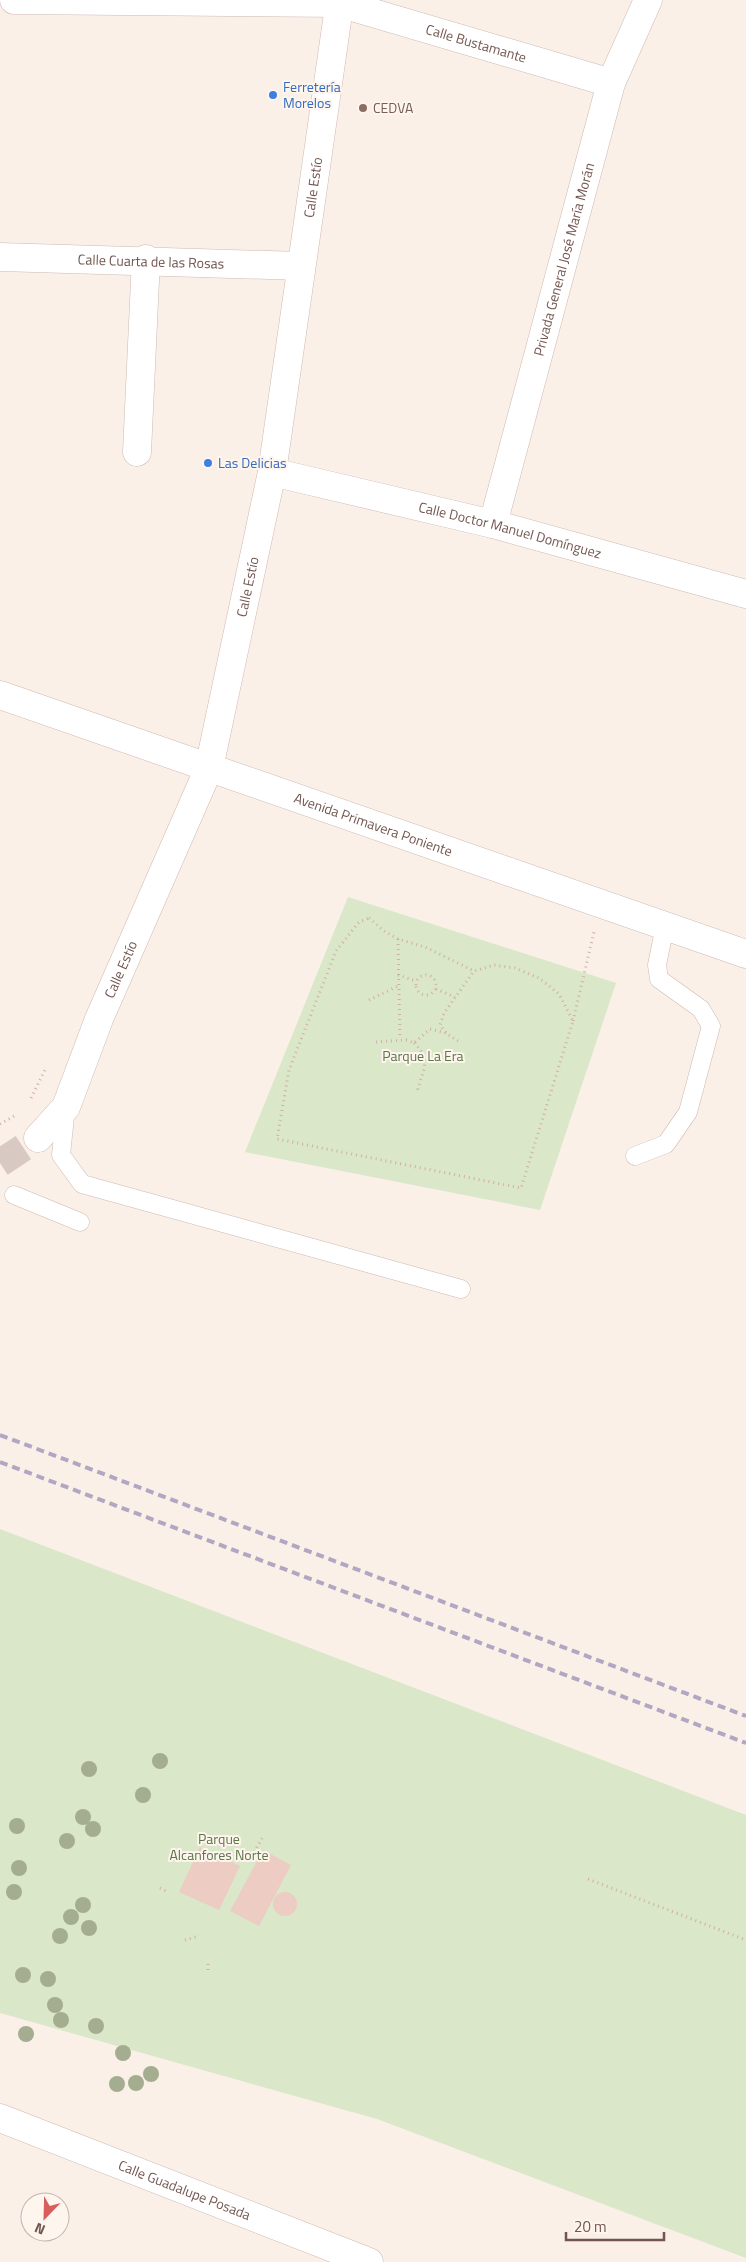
<svg xmlns="http://www.w3.org/2000/svg" width="746" height="2262" font-family="'Titillium Web',sans-serif">
<rect width="100%" height="100%" fill="#faf0e8"/>
<!-- green -->
<path fill="#dae7c8" d="M348,897L616,983L540,1210L245,1152Z
M0,1529L746,1815V2258L377,2119L0,2013Z"/>
<!-- building -->
<path fill="#edccc3" d="M200,1847L240,1866L219,1910L179,1892Z
M263,1850L291,1865L259,1926L230,1911Z
M273 1904a12 12 0 1 1 24 0a12 12 0 1 1-24 0Z"/>
<g fill="none" stroke-linecap="round" stroke-linejoin="round">
<!-- secondary-tunnel -->
<path stroke="#d8c9c2" stroke-width="28" stroke-dasharray="28 14" stroke-linecap="butt" d="M0,1163L38,1138"/>
<!-- service casing -->
<g stroke="#cdb9b2" stroke-width="19">
<path id="service" d="M66,1107L61,1155L82,1184L461,1289
M635,1156L666,1144L688,1112L711,1026L701,1009L659,979L657,965L665,926
M14,1195L80,1222"/>
</g>
<!-- minor casing -->
<g stroke="#cdb9b2" stroke-width="29">
<g id="minor">
<path id="s1" d="M14,0L339,3L611,83"/>
<path id="s2" d="M0,257L301,266"/>
<path d="M137,452L146,259"/>
<path id="s3" d="M272,472L493,524L746,594"/>
<path id="s4" d="M493,524L611,83L648,0"/>
<path id="s5" d="M0,695L746,954"/>
<path id="s6" d="M0,2118L369,2262"/>
</g>
</g>
<!-- secondary casing -->
<g stroke="#d0b8b0" stroke-width="29">
<g id="secondary">
<path id="s7" d="M38,1138L66,1107L99,1019L209,768L272,472L340,0"/>
</g>
</g>
<!-- path -->
<path stroke="#d2afa6" stroke-width="3" stroke-dasharray="1 4" stroke-linecap="butt" d="M369,918L384,931L398,939L425,947L474,971L494,965L515,968L539,978L559,994L573,1021L521,1188L277,1139L289,1070L336,951L359,922Z
M398,939L400,1039
M416 985a10 10 0 1 1 20 0a10 10 0 1 1-20 0Z
M398,975L416,981
M436,989L455,997
M369,1000L398,986
M573,1021L594,932
M458,1041L446,1033L440,1025L444,1013L474,971
M376,1042L406,1040L414,1043L430,1029L446,1033
M414,1043C432,1060 423,1069 418,1089L420,1093
M31,1098L45,1070
M0,1124L16,1115
M254,1852L264,1835
M588,1879L746,1940
M160,1888L168,1892
M185,1940L199,1936
M208,1964V1974"/>
<!-- service -->
<use href="#service" stroke="#fff" stroke-width="18"/>
<!-- minor -->
<use href="#minor" stroke="#fff" stroke-width="28"/>
<!-- secondary -->
<use href="#secondary" stroke="#fff" stroke-width="28"/>
<!-- rail -->
<path stroke="#b1a7c3" stroke-width="4" stroke-dasharray="8 5" stroke-linecap="butt" d="M0,1435L746,1716
M0,1462L746,1743"/>
</g>
<!-- trees -->
<g fill="#a4ad90">
<circle cx="160" cy="1761" r="8"/>
<circle cx="89" cy="1769" r="8"/>
<circle cx="143" cy="1795" r="8"/>
<circle cx="83" cy="1817" r="8"/>
<circle cx="17" cy="1826" r="8"/>
<circle cx="93" cy="1829" r="8"/>
<circle cx="67" cy="1841" r="8"/>
<circle cx="19" cy="1868" r="8"/>
<circle cx="14" cy="1892" r="8"/>
<circle cx="83" cy="1905" r="8"/>
<circle cx="71" cy="1917" r="8"/>
<circle cx="89" cy="1928" r="8"/>
<circle cx="60" cy="1936" r="8"/>
<circle cx="23" cy="1975" r="8"/>
<circle cx="48" cy="1979" r="8"/>
<circle cx="55" cy="2005" r="8"/>
<circle cx="61" cy="2020" r="8"/>
<circle cx="96" cy="2026" r="8"/>
<circle cx="26" cy="2034" r="8"/>
<circle cx="123" cy="2053" r="8"/>
<circle cx="151" cy="2074" r="8"/>
<circle cx="136" cy="2083" r="8"/>
<circle cx="117" cy="2084" r="8"/>
</g>
<!-- markers -->
<g fill="#3f7fe0" stroke="#fdf5ee" stroke-width="2">
<circle cx="273" cy="95" r="5"/>
<circle cx="208" cy="463" r="5"/>
</g>
<circle fill="#8d6e63" stroke="#fdf5ee" stroke-width="2" cx="363" cy="108" r="5"/>
<g text-anchor="middle" stroke-width="4" stroke-linejoin="round" paint-order="stroke">
<!-- street labels -->
<g font-size="14" fill="#72554f" stroke="#fdf5ee">
<text dy="5" stroke="none"><textPath href="#s1" startOffset="468">Calle Bustamante</textPath></text>
<text dy="5" stroke="none"><textPath href="#s7" startOffset="1000">Calle Estío</textPath></text>
<text dy="5" stroke="none"><textPath href="#s2" startOffset="151">Calle Cuarta de las Rosas</textPath></text>
<text dy="5" stroke="none"><textPath href="#s4" startOffset="274">Privada General José María Morán</textPath></text>
<text dy="5" stroke="none"><textPath href="#s3" startOffset="245">Calle Doctor Manuel Domínguez</textPath></text>
<text dy="5" stroke="none"><textPath href="#s7" startOffset="595">Calle Estío</textPath></text>
<text dy="5" stroke="none"><textPath href="#s5" startOffset="395">Avenida Primavera Poniente</textPath></text>
<text dy="5" stroke="none"><textPath href="#s7" startOffset="190">Calle Estío</textPath></text>
<text dy="5" stroke="none"><textPath href="#s6" startOffset="198">Calle Guadalupe Posada</textPath></text>
</g>
<!-- shop labels -->
<g font-size="14" fill="#366cbe" stroke="#fdf5ee" text-anchor="start">
<text x="283" y="92">Ferretería<tspan x="283" dy="16">Morelos</tspan></text>
<text x="218" y="468">Las Delicias</text>
</g>
<!-- education labels -->
<g font-size="14" fill="#785e54" stroke="#fdf5ee" text-anchor="start">
<text x="373" y="113">CEDVA</text>
</g>
<!-- park labels -->
<g font-size="14" fill="#5e7748" stroke="#fdf5ee">
<text x="423" y="1061">Parque La Era</text>
<text x="219" y="1844">Parque<tspan x="219" dy="16">Alcanfores Norte</tspan></text>
</g>
</g>
<!-- north arrow -->
<g transform="translate(45 2217) rotate(203)"><circle r="24" fill="#fdf5ee" stroke="#c5b5ae"/>
<path d="M0-4L9 19L0 12L-9 19Z" fill="#d75e5b"/>
<text y="-8" font-size="14" font-weight="bold" text-anchor="middle" fill="#72554f">N</text>
</g>
<!-- scale -->
<path d="M566 2232v8h98v-8" fill="none" stroke="#72554f" stroke-width="2.5"/>
<text x="574" y="2232" font-size="15" fill="#72554f" stroke="#fdf5ee" stroke-width="4" paint-order="stroke">20 m</text>
</svg>
